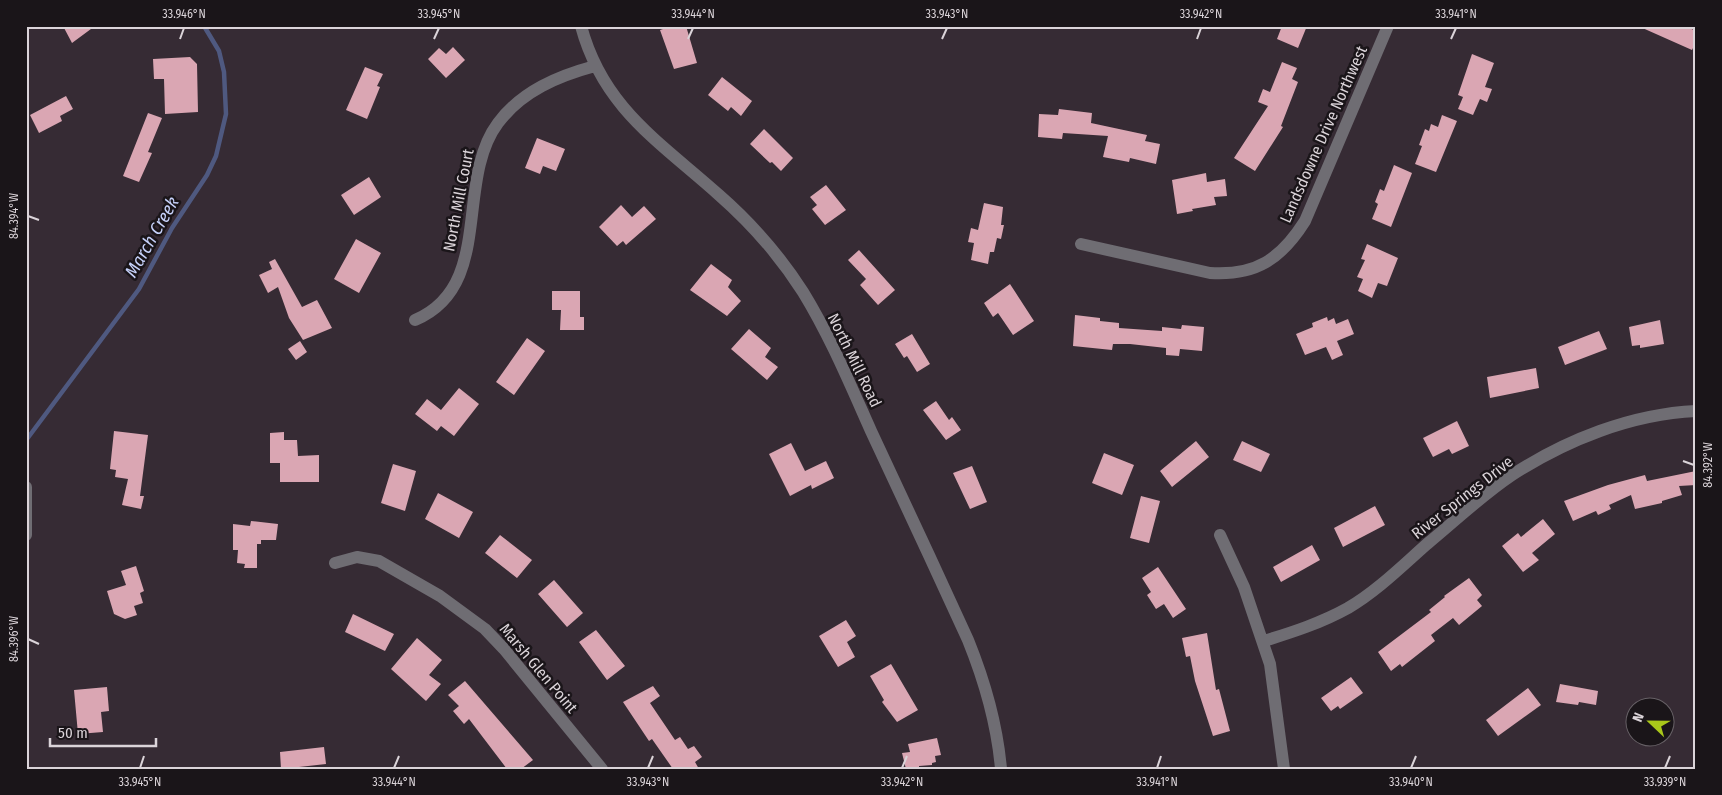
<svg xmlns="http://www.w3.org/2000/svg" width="1722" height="795" font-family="'Fira Sans Condensed',sans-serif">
<rect width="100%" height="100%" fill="#362b34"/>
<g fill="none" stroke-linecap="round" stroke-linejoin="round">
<!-- stream -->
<path stroke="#4f5980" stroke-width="4.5" d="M27,439L139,289L172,228L207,175L216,156L226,114L224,72L219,51L204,26"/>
</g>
<!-- building -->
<path fill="#daa6b3" d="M63,26H95L72,43Z
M672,26H686L697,63L674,69L660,30Z
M1282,26H1307L1298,48L1277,39Z
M1638,26H1685L1696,31V42L1692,50Z
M453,47L465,60L446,78L428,59L439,48L446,54Z
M1472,54L1494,63L1485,87L1492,89L1487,102L1480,99L1473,115L1458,109L1463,97L1458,95Z
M190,57L197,64L198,112L165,114L164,79H154L153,59Z
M1282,62L1297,68L1292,79L1298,82L1281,126L1283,127L1255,171L1234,158L1268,106L1258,102L1263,89L1270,92Z
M365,67L383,74L377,86L380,87L367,119L346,110Z
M722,77L752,101L741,116L731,107L728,111L708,95Z
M66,96L73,109L60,116L62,121L39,133L30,115Z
M1059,109L1092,113L1091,123L1147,135L1145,141L1160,144L1156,164L1130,158L1129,162L1103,157L1108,136L1063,133L1062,139L1038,137L1039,114L1058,115Z
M148,113L162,118L148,152L152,153L139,182L123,176Z
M1442,115L1457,121L1436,172L1415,164L1422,146L1419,145L1425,129L1429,131L1431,124L1438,127Z
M764,129L793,158L781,171L772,162L770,163L750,144Z
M537,138L565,149L556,171L543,166L540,174L525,168Z
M1394,165L1412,173L1391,227L1372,219L1378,204L1375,202L1380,189L1384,191Z
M1206,173L1207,182L1225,179L1227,196L1214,197L1216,205L1192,209L1193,211L1177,214L1172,180Z
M369,177L381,197L354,215L341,195Z
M826,185L846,210L825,225L812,209L817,205L810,197Z
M984,203L1003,207L1001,225H1004L1001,239L997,238L994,252H990L988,264L971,260L974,243L968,242L971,228L978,230Z
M621,205L632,217L644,206L656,219L626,245L623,241L617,246L599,227Z
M356,239L381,253L359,293L334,279Z
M1367,244L1398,258L1387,286L1378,283L1372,298L1358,291L1363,279L1357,277L1365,260L1361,259Z
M859,250L895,290L878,305L860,285L866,279L848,260Z
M275,259L302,307L317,300L332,328L303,340L289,318L278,287L268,293L259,275L272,269L269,262Z
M711,264L732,280L728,287L741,301L727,316L690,290Z
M1010,284L1034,321L1013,335L998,313L993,317L984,303Z
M552,291H580V317H584V330H560L561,310H552Z
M1075,315L1100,318V321L1119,323V328L1162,331V327L1181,329L1182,325L1204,327L1202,351L1180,349L1179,356L1166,355V348L1130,344H1113L1112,350L1073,346Z
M1327,317L1328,321L1334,318L1336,324L1348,319L1354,334L1337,341L1343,355L1332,360L1326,347L1305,355L1296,334L1313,327L1312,323Z
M1660,320L1664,344L1640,348V345L1632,346L1629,327Z
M749,329L771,348L765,357L778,367L767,380L731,349Z
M1599,331L1607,349L1565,365L1558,347Z
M912,334L930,364L917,372L907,356L904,358L895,344Z
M527,338L545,351L514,395L496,382Z
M300,341L307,352L296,360L288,349Z
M1536,368L1539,388L1490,398L1487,377Z
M459,388L479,404L454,436L441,426L437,431L415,414L427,399L441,410Z
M936,401L949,420L952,417L961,430L946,440L923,410Z
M1457,421L1469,446L1452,454L1449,449L1433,457L1423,438Z
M114,431L148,435L140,496H144L141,509L122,505L128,479L115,477L116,470L110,469Z
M284,432V440H297L298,456L319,455V482H280V463H270V433Z
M1196,441L1209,457L1172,487L1160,471Z
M1242,441L1270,454L1261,472L1233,460Z
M791,443L805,471L826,461L834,478L812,489L811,485L790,496L769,454Z
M1104,453L1134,465L1122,495L1092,483Z
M393,464L416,471L405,511L381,503Z
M972,466L987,502L970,509L953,473Z
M1696,471V485L1679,486L1682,495L1662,501V503L1635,509L1631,495L1609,505L1611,509L1598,515L1596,511L1573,521L1564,501L1608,485L1645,475L1647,481Z
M438,493L473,512L459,538L425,519Z
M1141,496L1160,501L1149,543L1130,538Z
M1375,506L1385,525L1343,547L1334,528Z
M1543,519L1555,534L1532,553L1539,560L1523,572L1502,546L1518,533L1521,537Z
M251,521L278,524L276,540H261V544H257V568H244L245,564L237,563L238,550H233V524L250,526Z
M500,535L532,560L517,578L485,553Z
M1312,545L1320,560L1281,582L1273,567Z
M136,566L144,591L140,593L143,603L134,606L137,615L125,619L114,614L107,591L126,585L121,571Z
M1158,567L1186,609L1173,618L1164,604L1156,609L1147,595L1151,592L1142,578Z
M1469,578L1482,595L1477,600L1482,606L1459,625L1453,618L1431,635L1435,641L1402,667L1400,664L1391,671L1378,652L1431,612L1429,610L1445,597L1444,596Z
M554,580L583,613L567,627L538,594Z
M353,614L394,634L385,651L345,632Z
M846,620L856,636L847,642L855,657L838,667L819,636Z
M596,630L625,666L607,680L579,642Z
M1207,633L1216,690L1219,689L1230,731L1213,736L1195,681L1190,656L1186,657L1182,638Z
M417,638L442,660L429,675L441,684L426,701L391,669Z
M891,664L918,710L897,722L882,702L884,700L870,676Z
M1351,677L1363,693L1340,709L1338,706L1331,711L1321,698Z
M465,681L533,760L521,769H507L469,719L464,724L453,711L459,706L448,695Z
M1560,684L1598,691L1596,705L1579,702L1578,705L1556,702Z
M653,686L660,696L650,703L675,740L680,737L688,749L694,746L702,757L695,762L699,769H673L652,739L649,741L623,702Z
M107,687L109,711L101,712L103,732L78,734L74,690Z
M1528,688L1541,705L1498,736L1486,720Z
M937,738L941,755L935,756L936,762L932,763V765L919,766V769H906L902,753L910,752L908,744Z
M324,747L326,764L281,769L280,752Z"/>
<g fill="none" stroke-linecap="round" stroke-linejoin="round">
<!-- minor -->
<path stroke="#6f6d73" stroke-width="12" d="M581,26C603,108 660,142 719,195C751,223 780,256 803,292C830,336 850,384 871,431C904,501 936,570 968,640C985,682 997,723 1001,769
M1081,244L1210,273C1256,276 1281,259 1305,221L1388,26
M415,320C495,286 454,182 498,123C522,91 558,76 595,66
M26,487V535
M1220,535L1244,587L1270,664L1284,769
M335,563L357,557L379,561L440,596L485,629L504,649L602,769
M1264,641C1293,632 1321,623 1348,608C1377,591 1402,566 1427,544C1455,521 1482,495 1512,475C1566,440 1631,414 1696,411"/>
</g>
<!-- ticks -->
<path fill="none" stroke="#dbd4d9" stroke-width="2" d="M180,39L184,28M434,39L439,28M688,39L693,28M942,39L947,28M1197,39L1201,28M1451,39L1456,28M28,216L39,220M1683,461L1694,465M28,639L39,644M140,768L144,756M394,768L399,756M648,768L653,756M902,768L907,756M1157,768L1161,756M1411,768L1416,756M1665,768L1670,756"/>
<g text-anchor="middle" stroke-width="5" stroke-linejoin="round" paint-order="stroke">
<!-- street labels -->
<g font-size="16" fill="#dbd4d9" stroke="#1a1519">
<text transform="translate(1323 134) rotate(-66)" y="6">Landsdowne Drive Northwest</text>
<text transform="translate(458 200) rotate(-79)" y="6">North Mill Court</text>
<text transform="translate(855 360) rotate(64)" y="6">North Mill Road</text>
<text transform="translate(1462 497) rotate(-38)" y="6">River Springs Drive</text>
<text transform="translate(539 668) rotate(50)" y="6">Marsh Glen Point</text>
</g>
<!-- water labels -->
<g font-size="18" font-style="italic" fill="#c6d1f9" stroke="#1a1519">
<text transform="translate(152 237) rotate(-60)" y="6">March Creek</text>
</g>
</g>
<!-- border -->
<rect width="1722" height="795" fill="none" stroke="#1a1519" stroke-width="55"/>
<!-- north arrow -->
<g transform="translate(1650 722) rotate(292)"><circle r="24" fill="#1a1519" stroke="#676166"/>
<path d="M0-4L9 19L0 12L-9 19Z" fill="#a9c71a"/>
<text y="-8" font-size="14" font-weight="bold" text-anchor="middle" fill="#dbd4d9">N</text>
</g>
<!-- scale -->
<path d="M50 738v8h106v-8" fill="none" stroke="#dbd4d9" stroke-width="2.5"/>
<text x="58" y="738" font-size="15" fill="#dbd4d9" stroke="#1a1519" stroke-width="4" paint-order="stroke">50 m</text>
<rect x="28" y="28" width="1666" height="740" fill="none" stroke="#dbd4d9" stroke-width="2"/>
<g font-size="12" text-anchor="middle" fill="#dbd4d9">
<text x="184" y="18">33.946°N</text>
<text x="439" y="18">33.945°N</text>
<text x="693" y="18">33.944°N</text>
<text x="947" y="18">33.943°N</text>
<text x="1201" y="18">33.942°N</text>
<text x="1456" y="18">33.941°N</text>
<text transform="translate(14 216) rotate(-90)" y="4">84.394°W</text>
<text transform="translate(1708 465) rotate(-90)" y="4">84.392°W</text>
<text transform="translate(14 639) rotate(-90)" y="4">84.396°W</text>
<text x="140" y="786">33.945°N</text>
<text x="394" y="786">33.944°N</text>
<text x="648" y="786">33.943°N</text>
<text x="902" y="786">33.942°N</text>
<text x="1157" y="786">33.941°N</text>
<text x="1411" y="786">33.940°N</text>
<text x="1665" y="786">33.939°N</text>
</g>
</svg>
